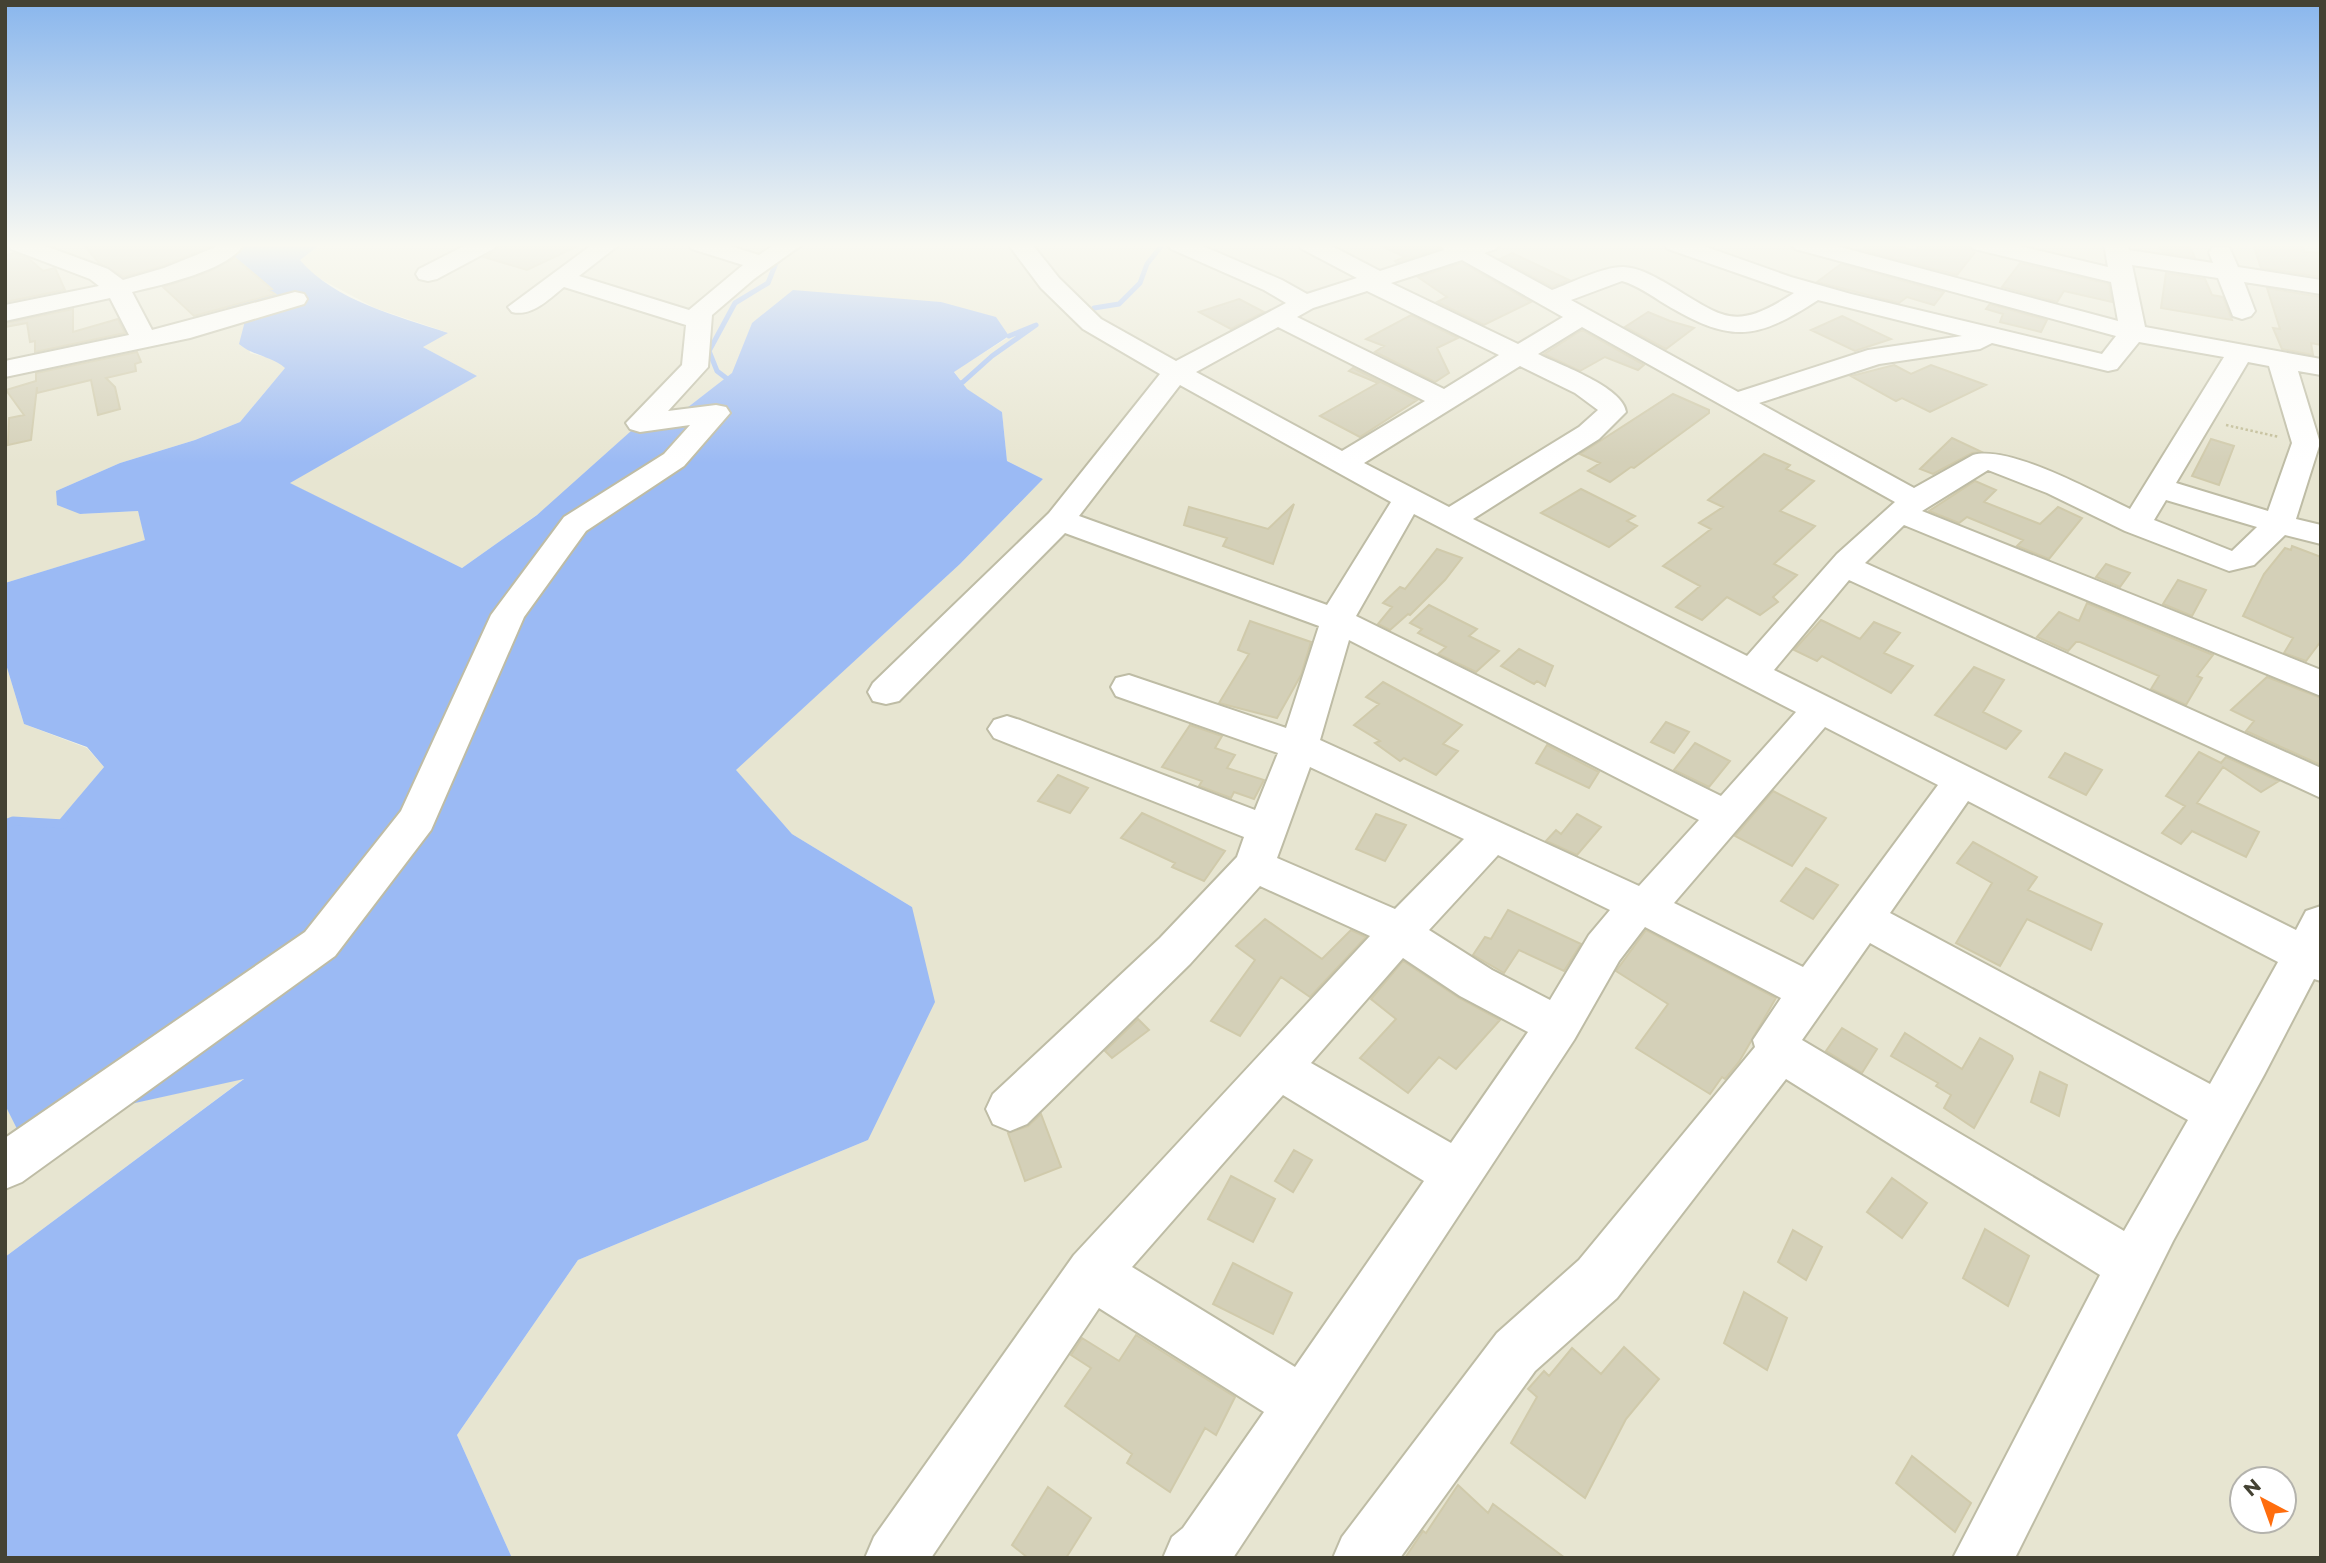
<svg xmlns="http://www.w3.org/2000/svg" width="2326" height="1563" font-family="Montserrat,sans-serif">
<rect width="100%" height="100%" fill="#f2f2e3"/>
<!-- residential -->
<path fill="#e7e5d1" fill-rule="evenodd" d="M5,244H147L151,249L205,270L204,283L246,317L250,353L277,360L286,367L240,422L195,440L120,463L56,491L80,514L138,511L146,540L5,583Z
M321,244H2321V1558H512L457,1435L578,1260L868,1140L912,907L792,834L735,770L960,564L1043,479L1007,461L1002,412L966,389L954,371L1009,337L941,302L902,300L752,323L733,373L683,411L462,568L289,483L476,376L423,347L446,332L375,308L313,275L300,260ZM2242,1479H2284V1521H2242Z
M5,661L24,724L87,748L104,767L55,826L5,823Z
M245,1078L5,1257V1105L17,1129Z"/>
<!-- water -->
<path fill="#9bbaf4" d="M147,244H321L300,260C335,301 398,316 448,333L423,347L477,376L290,483L462,568L537,515L640,423L683,411L732,373L752,323L793,290L941,302L996,317L1009,336L954,372L967,389L1002,412L1007,461L1043,479L960,564L736,770L792,834L912,907L935,1002L868,1140L578,1260L457,1435L512,1558H5V1257L244,1079L17,1129L5,1105V823L55,825L104,767L87,747L24,724L5,661V583L145,540L138,511L80,514L57,505L56,491L120,463L195,440L240,422L285,368C271,356 253,356 239,344L246,317C222,307 203,300 205,270L151,249Z"/>
<g fill="none" stroke-linecap="round" stroke-linejoin="round">
<!-- stream-far1 -->
<path stroke="#9bbaf4" stroke-width="5" d="M1094,308L1119,304L1140,283L1147,264L1163,244
M734,384L717,371L709,351L735,303L768,283L776,263L782,258
M952,387L963,382L992,356L1036,325L1009,336"/>
<!-- stream -->
<path stroke="#9bbaf4" stroke-width="9" d="M5,824L13,821L64,824"/>
</g>
<!-- building -->
<path fill="#d4d0b8" stroke="#d0caab" stroke-width="2" d="M83,244H211L212,246L163,266L124,277L99,263Z
M500,244H582L527,270L484,257L495,251Z
M1377,244H1434L1440,248L1397,263L1395,261L1405,257Z
M1867,244H1891L1917,251L1918,244H1967L1975,252L1957,275L1861,250Z
M2158,244L2190,247L2195,258L2162,252Z
M2253,244H2301L2305,252L2321,253V277L2261,268Z
M14,253L28,258L43,271L55,268L65,290L5,302V255Z
M1512,253L1569,280L1552,287L1500,259Z
M235,258L272,289L269,290L275,294L194,316L163,287L208,272Z
M1462,263L1531,302L1484,325L1437,302L1447,297L1418,277Z
M2020,263L2109,284L2112,302L2064,291L2057,302L2002,287Z
M1841,264L1944,292L1934,305L1907,297L1899,303L1817,282Z
M2166,273L2205,279L2212,295L2223,297L2232,320L2161,308Z
M2267,288L2321,297V345L2311,343L2313,355L2282,349L2273,328L2280,329Z
M1239,299L1264,312L1231,329L1199,312Z
M1990,304L2047,320L2041,332L2000,322L2003,314L1986,309Z
M73,309V332L118,319L125,333L35,352V341L30,342L27,323L5,327V323Z
M1648,312L1670,321L1694,328L1666,349L1625,327Z
M1411,315L1458,338L1437,348L1449,373L1435,382L1375,352L1384,346L1366,339Z
M1842,316L1891,339L1855,351L1811,330Z
M1582,330L1644,365L1638,370L1605,357L1580,371L1544,354Z
M137,352L141,362L135,364L136,371L106,378L115,387L120,409L98,415L91,380L37,393V387L31,440L8,445L9,418L24,415L6,390L36,381V373Z
M1894,365L1911,374L1931,365L1986,385L1930,412L1902,398L1896,401L1851,376Z
M1353,368L1417,400L1360,437L1320,416L1378,383L1349,371Z
M1673,394L1709,410V413L1634,468L1631,467L1610,482L1588,471L1600,463L1580,454Z
M1952,438L1982,452L1972,453L1933,474L1920,469Z
M2211,439L2234,446L2219,485L2192,476Z
M1764,454L1790,465L1786,469L1814,481L1780,511L1815,526L1774,564L1797,575L1773,597L1778,602L1760,615L1727,597L1702,620L1676,607L1700,586L1663,566L1711,529L1699,523L1723,507L1708,500Z
M1975,481L1996,490L1984,502L2040,524L2058,507L2082,518L2049,559L2017,546L2023,540L1967,517L1959,523L1929,511Z
M1581,489L1635,516L1627,521L1637,526L1609,547L1541,513Z
M1294,504L1273,564L1223,546L1227,538L1184,525L1189,507L1268,529Z
M2292,546L2321,557V641L2306,661L2284,653L2293,638L2243,616L2264,574L2285,548L2291,550Z
M1437,549L1462,558L1445,580L1410,615L1408,614L1390,630L1378,624L1392,607L1383,603L1400,587L1405,589Z
M2106,564L2130,573L2120,587L2096,577Z
M2178,580L2206,590L2192,616L2163,604Z
M2087,603L2213,655L2197,676L2202,678L2186,705L2151,689L2159,676L2080,642H2076L2068,651L2037,637L2059,612L2079,621Z
M1429,605L1477,629L1469,636L1499,651L1476,672L1438,654L1446,647L1418,633L1422,629L1410,623Z
M1821,620L1860,639L1874,622L1900,633L1884,653L1913,666L1891,693L1822,656L1817,661L1794,650Z
M1250,621L1311,642L1301,675L1277,718L1219,703L1249,654L1238,650Z
M1519,649L1553,666L1545,686L1537,681L1534,684L1501,666Z
M1974,667L2004,680L1983,712L2021,731L2006,749L1935,715Z
M2267,677L2321,698V765L2246,731L2254,721L2231,710Z
M1383,682L1462,725L1443,744L1458,751L1436,775L1404,758L1400,761L1375,743L1380,741L1354,725L1379,704L1366,697Z
M1666,722L1689,732L1674,753L1651,742Z
M1190,725L1222,736L1215,748L1235,755L1227,768L1264,780L1254,799L1234,792L1231,798L1199,786L1202,781L1162,767Z
M1695,743L1730,761L1709,787L1674,770Z
M1547,745L1599,772L1589,788L1536,763Z
M2199,752L2221,763L2226,757L2279,781L2261,792L2223,767L2197,803L2259,832L2246,857L2192,831L2181,844L2162,833L2185,806L2166,796Z
M2065,753L2102,770L2086,795L2049,777Z
M1058,775L1088,788L1070,813L1038,801Z
M1773,791L1826,818L1792,866L1735,836Z
M1142,813L1225,851L1204,881L1172,867L1175,863L1121,838Z
M1376,814L1406,825L1385,861L1356,849Z
M1577,814L1601,827L1577,855L1546,841L1556,830L1561,834Z
M1973,842L2037,877L2028,890L2102,924L2091,950L2027,919L2000,966L1956,943L1992,883L1957,863Z
M1806,868L1838,885L1813,919L1781,901Z
M1508,910L1581,944L1564,971L1519,950L1504,973L1473,955L1485,937L1491,939Z
M1265,919L1322,959L1351,930L1366,937L1310,997L1281,977L1240,1036L1211,1021L1255,960L1236,946Z
M1646,930L1776,998L1739,1062L1725,1079L1722,1077L1710,1094L1636,1048L1668,1004L1616,971Z
M1403,961L1459,998L1500,1020L1456,1069L1439,1057L1408,1093L1360,1058L1396,1019L1371,999Z
M1138,1019L1149,1030L1112,1058L1105,1051Z
M1842,1028L1877,1049L1862,1073L1826,1051Z
M1905,1033L1962,1069L1980,1038L2012,1056L2013,1059L1974,1128L1944,1108L1951,1095L1936,1086L1938,1083L1891,1056Z
M2040,1072L2067,1085L2059,1116L2031,1102Z
M1041,1114L1061,1167L1025,1181L1008,1133L1028,1126Z
M1294,1150L1312,1160L1293,1192L1275,1181Z
M1231,1176L1275,1199L1253,1242L1208,1219Z
M1892,1178L1927,1203L1902,1238L1867,1212Z
M1985,1229L2029,1256L2008,1306L1963,1278Z
M1793,1230L1822,1247L1806,1280L1778,1262Z
M1233,1263L1292,1293L1273,1334L1213,1304Z
M1744,1292L1787,1318L1767,1370L1724,1343Z
M1136,1335L1235,1397L1216,1435L1205,1428L1170,1492L1127,1463L1132,1454L1065,1406L1091,1368L1071,1355L1082,1338L1119,1361Z
M1624,1347L1659,1379L1626,1419L1585,1498L1511,1443L1537,1397L1528,1389L1544,1371L1549,1376L1572,1348L1601,1374Z
M1912,1456L1971,1503L1955,1532L1896,1483Z
M1458,1485L1488,1513L1493,1504L1565,1558H1405L1423,1531L1426,1533Z
M1048,1487L1091,1518L1066,1558H1028L1012,1545Z"/>
<g fill="none" stroke-linecap="round" stroke-linejoin="round">
<!-- minor casing -->
<g stroke="#bebca5" stroke-width="4">
<path id="minor" d="M7,244H40L108,269L123,280L164,268L216,247L214,244H240L242,247C225,271 161,285 132,292L152,330L295,292L304,294L307,299L304,304L190,338L5,377V361L129,335L110,298L5,321V305L99,286L90,279L11,249Z
M468,244H497L493,249L437,279L428,281L419,279L416,274L419,269Z
M593,244H620L579,276L689,310L743,265L692,249L688,244H724L759,255L775,244H803L754,279L712,315L708,367L668,411L716,405L726,407L730,413L684,466L586,531L524,617L431,830L335,956L22,1182L5,1189V1138L305,932L401,811L491,615L564,517L664,454L690,425L640,432L630,429L626,423L682,365L686,325L564,287C549,299 532,317 512,312L508,307Z
M1008,244H1032L1059,278L1101,319L1176,361L1286,303L1264,290L1171,249L1167,244H1198L1282,280L1307,294L1357,278L1302,249L1298,244H1328L1380,271L1444,250L1441,244H1500L1496,249L1484,253L1552,290C1571,283 1604,266 1624,267C1639,268 1651,275 1664,282C1723,316 1731,334 1794,293L1668,249L1664,244H1698L1791,277L1851,294L2102,354L2116,336L1795,249L1791,244H1829L2118,321L2111,282L1974,249L1970,244H2011L2108,267L2104,244H2128L2129,250L2213,263L2209,252L2213,247H2229L2238,267L2321,280V294L2244,282L2255,311L2251,316L2242,319L2233,316L2218,278L2132,265L2145,327L2321,359V375L2298,371L2320,443L2296,519L2321,525V544L2285,535L2254,565L2229,571L2125,531L2047,493L1988,470L1922,511L2321,670V696L1904,525L1865,563L2321,768V798L1849,580L1774,670L2296,930L2306,911L2321,906V981L2314,979L2264,1075L2173,1241L2015,1558H1953L2100,1275L1786,1079L1617,1298L1535,1371L1400,1558H1333L1342,1537L1497,1333L1579,1260L1755,1047L1753,1040L1781,998L1645,927L1619,961L1574,1040L1233,1558H1163L1172,1537L1183,1528L1264,1412L1099,1308L931,1558H865L874,1537L1074,1255L1370,936L1260,886L1190,964L1027,1124L1010,1131L993,1124L986,1109L993,1094L1160,938L1237,857L1244,837L994,738L988,729L994,720L1007,716L1020,720L1255,810L1278,753L1116,696L1111,687L1116,678L1129,675L1286,728L1319,626L1065,533L899,701L886,704L873,701L868,692L873,683L1049,513L1160,374L1083,329L1041,288ZM1462,260L1563,317L1518,344L1391,283ZM1622,281C1637,285 1652,296 1665,304C1730,343 1755,341 1818,300L1962,336L1868,350L1738,392L1571,300ZM1367,291L1499,355L1444,389L1297,317L1313,308ZM1278,327L1425,401L1342,451L1196,372ZM1582,327L1895,502L1837,554L1747,656L1473,519L1599,439L1626,412C1623,387 1560,365 1538,354ZM2139,342L2224,357L2130,509C2094,492 2010,445 1973,455L1914,488L1759,403L1879,364L1980,349L1992,343L2108,371L2117,369ZM2248,362L2269,366L2292,443L2268,511L2176,483ZM1520,366L1575,393L1598,410L1579,427L1449,507L1364,463ZM1180,385L1391,502L1327,605L1079,516ZM2166,500L2257,527L2232,551L2154,520ZM1414,514L1796,712L1721,796L1356,616ZM1349,640L1699,820L1639,886L1320,740ZM1825,727L1938,785L1803,967L1674,903ZM1310,767L1464,839L1395,909L1277,858ZM1968,801L2278,962L2210,1084L1890,913ZM1498,855L1610,910L1589,935L1550,1000L1492,970L1429,930ZM1870,943L2188,1120L2124,1231L1802,1040ZM1403,958L1460,996L1528,1032L1451,1143L1311,1063ZM1283,1095L1424,1181L1295,1367L1132,1267Z"/>
</g>
<!-- path -->
<path stroke="#c1bc96" stroke-width="2.5" stroke-dasharray="2.5 2.5" stroke-linecap="butt" d="M2226,425L2279,437"/>
<!-- minor -->
<use href="#minor" fill="#fff" fill-rule="evenodd"/>
</g>
<!-- sky -->
<linearGradient id="sky" x2="0" y2="1"><stop stop-color="#89b6ed"/><stop offset="0.53" stop-color="#f9f9f2"/><stop offset="1" stop-color="#f9f9f2" stop-opacity="0"/></linearGradient>
<rect width="2326" height="463" fill="url(#sky)"/>
<!-- border -->
<rect width="2326" height="1563" fill="none" stroke="#444233" stroke-width="14"/>
<!-- north arrow -->
<g transform="translate(2263 1500) rotate(319)"><circle r="33" fill="#ffffff" stroke="#b4b3ad" stroke-width="2"/>
<path d="M0-5L12 26L0 18L-12 26Z" fill="#ff6d0d"/>
<text y="-10" font-size="19" font-weight="bold" text-anchor="middle" fill="#444233">N</text>
</g>
</svg>
